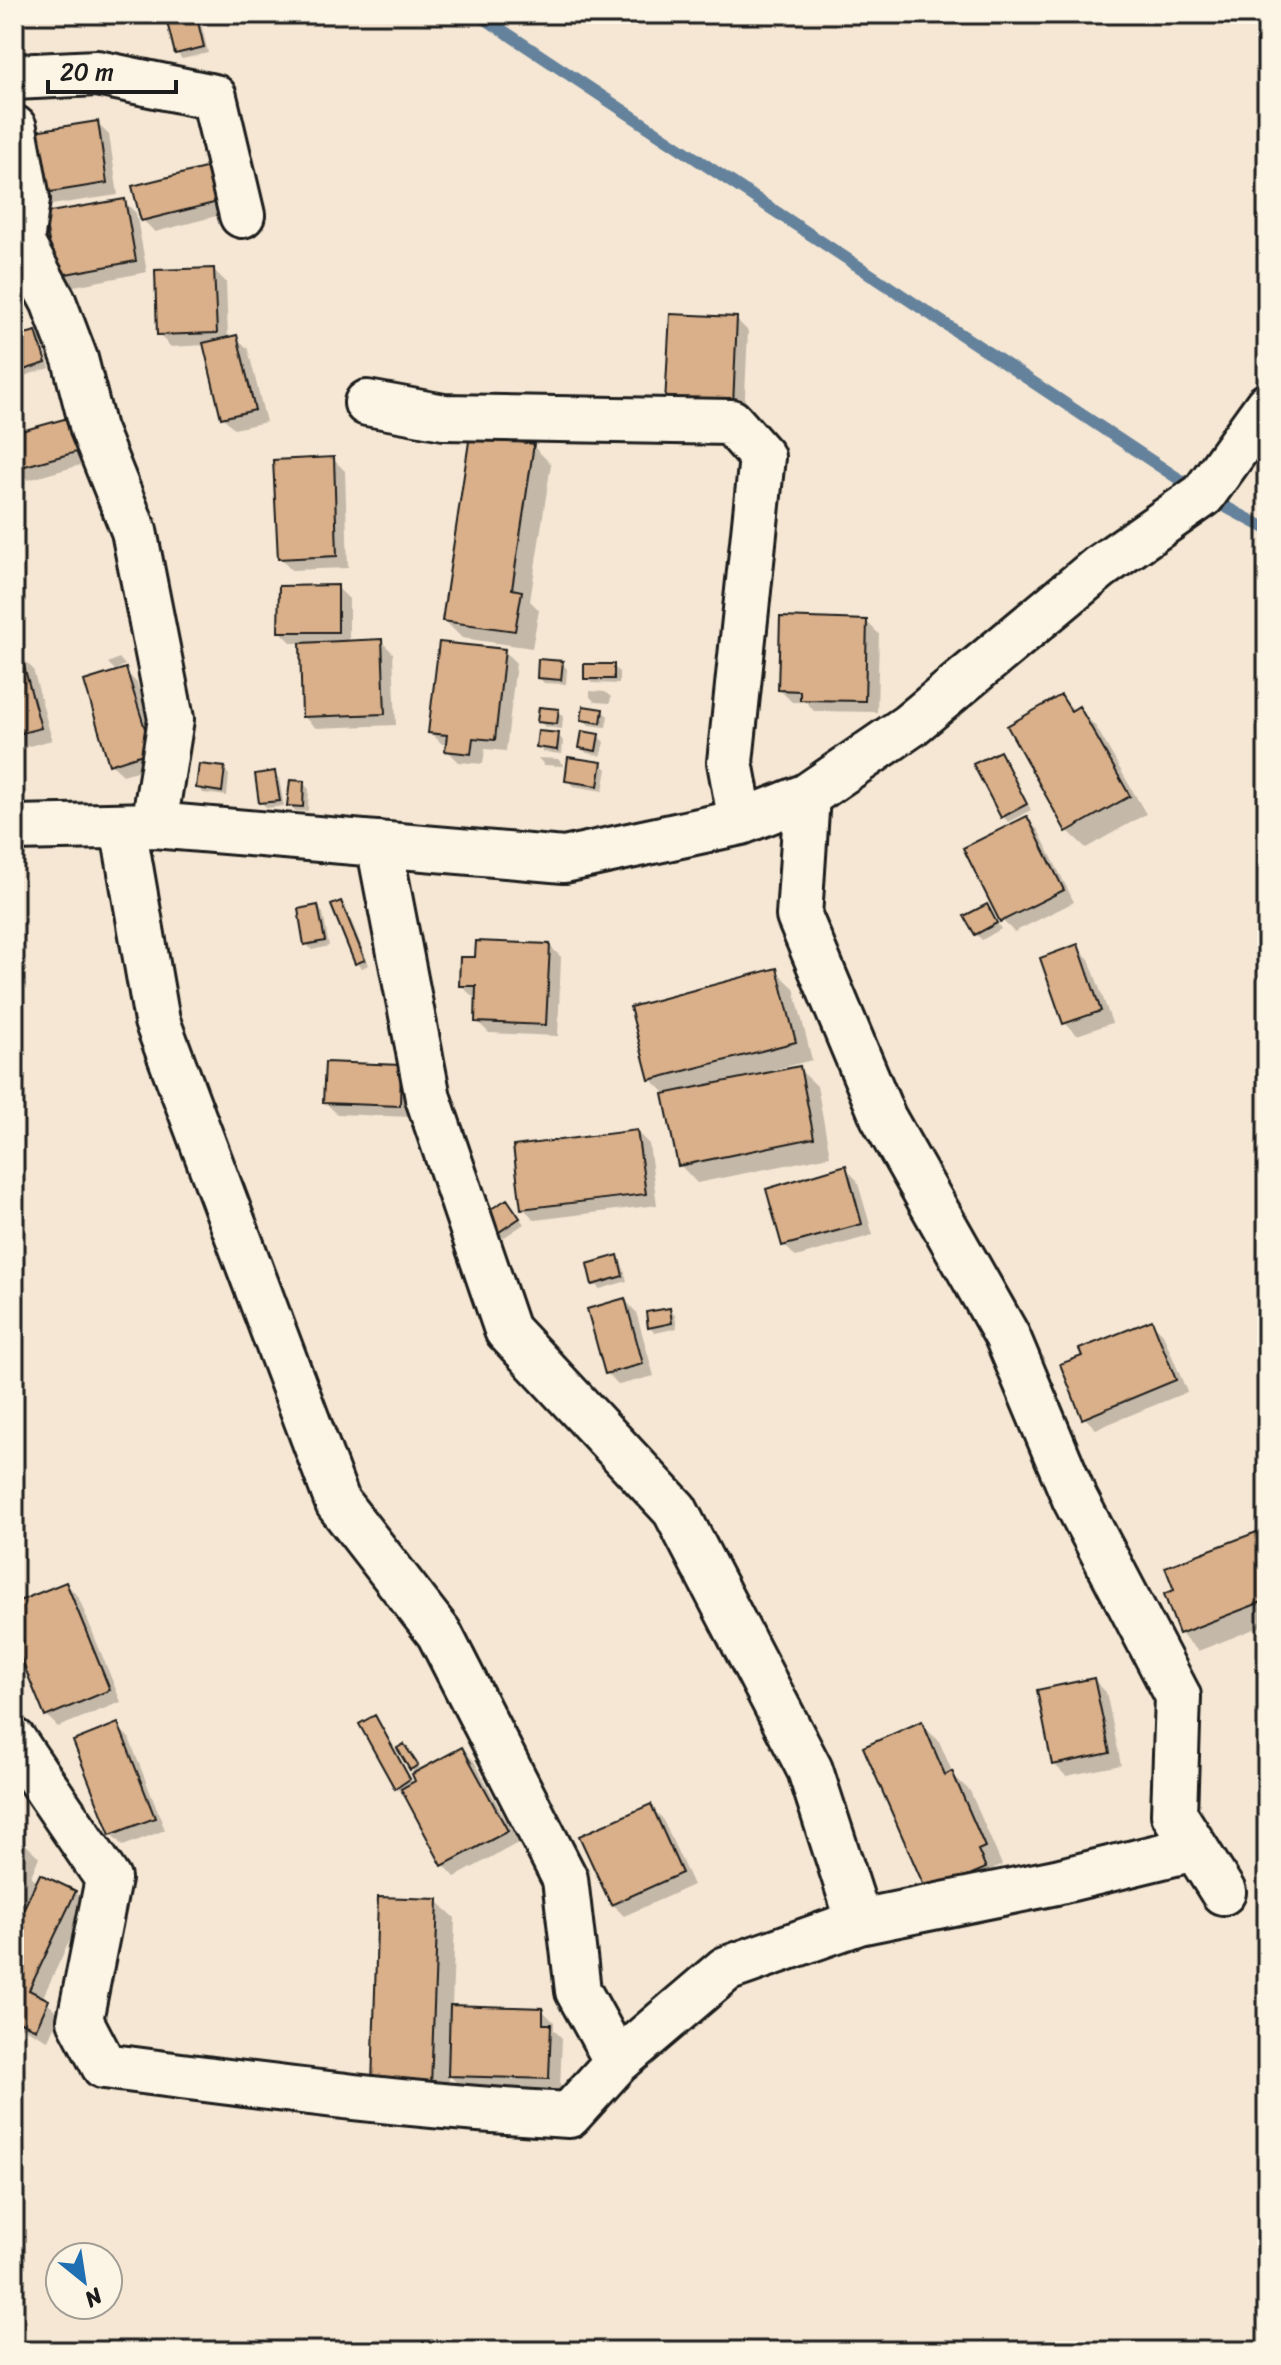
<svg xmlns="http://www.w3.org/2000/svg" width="1281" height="2365" font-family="Sriracha,sans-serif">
<rect width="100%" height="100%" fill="#f5e7d3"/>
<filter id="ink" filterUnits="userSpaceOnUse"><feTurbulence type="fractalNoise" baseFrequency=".0125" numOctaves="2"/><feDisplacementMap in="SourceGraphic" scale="16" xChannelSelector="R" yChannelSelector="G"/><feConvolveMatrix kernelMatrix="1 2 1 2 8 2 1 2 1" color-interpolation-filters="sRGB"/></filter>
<g filter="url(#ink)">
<!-- shadow -->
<path fill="#0003" d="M167,14H199L208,53L182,59L177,53Z
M97,123L109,135L118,195L51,205L39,193Z
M221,182L228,213L155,232L143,220Z
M124,201L136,213L147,272L69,287L57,275Z
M214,270L226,282L228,339L236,337L248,349L266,422L234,429L223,417L206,345L171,347L159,335Z
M736,319L748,331L744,417L667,402Z
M36,333L41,339L50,368L14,379V340Z
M75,418L95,461L28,480L16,468L14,435Z
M533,446L551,464L530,601L539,610L532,648L462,638L444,620Z
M333,459L345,471L348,568L291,570L280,558Z
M337,587L349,599V642L381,641L393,653L396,725L316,728L304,717L302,643H292L280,631Z
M867,622L879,634L877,712L814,711L806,702H792L780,690Z
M504,651L516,663L506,751L485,749L483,764L459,762L447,750L448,744H442L430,732Z
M21,657L33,669L52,740L14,750V659Z
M119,658L125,665L115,670L108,663Z
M562,663L567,669L566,684L544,683L539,677Z
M613,666L619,672V684L592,683L586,678Z
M125,671L137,683L163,763L123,775L111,764Z
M590,691L605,692L611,697L610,703L595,702L590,697Z
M1061,697L1075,711L1079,709L1096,727L1146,814L1086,848L1068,831Z
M558,711L563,717L562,729L545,727L540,721Z
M602,711L608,716L606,727L589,725L583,719Z
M558,735L563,741L562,754L543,752L538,746Z
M598,736L604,742L601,756L587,753L581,748Z
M999,753L1005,759L1031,810L1008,822L1003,816Z
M538,758L558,759L564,766L544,765Z
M601,764L607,769L603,791L573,786L567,780Z
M224,769L229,775L227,796L203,793L198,787Z
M274,773L279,779L284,806L267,808L261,802Z
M303,783L309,789L308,811H295L290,805Z
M1026,818L1038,830L1074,902L1014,932L1002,920Z
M340,903L346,908L369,965L362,968L357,963Z
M986,906L1001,929L982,940L976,934Z
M318,908L323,913L329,946L312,950L306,944Z
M549,945L561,957L558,1036L489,1033L477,1021V997H473L461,985Z
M1077,947L1089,959L1112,1023L1077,1035L1065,1023Z
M776,971L794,988L812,1060L761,1073V1076L799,1069L817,1086L830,1156L697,1183L680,1165L667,1095L651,1079Z
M400,1066L412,1078L411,1117L337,1114L325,1102Z
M637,1132L649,1144L657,1205L535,1220L523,1208Z
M845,1168L857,1180L873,1235L796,1257L784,1245Z
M512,1207L524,1224L503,1238L498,1232Z
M617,1257L622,1263L627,1281L600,1289L594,1284Z
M625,1300L636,1312L654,1376L619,1385L607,1373Z
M669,1310L675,1315L677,1328L655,1333L649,1327Z
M1151,1322L1163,1334L1187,1392L1096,1429L1084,1417Z
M1267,1530V1624L1198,1651L1180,1633L1176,1591Z
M66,1584L78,1596L121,1702L58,1727L47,1716L25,1642L14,1614V1606Z
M1094,1680L1106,1692L1121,1765L1066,1776L1054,1764Z
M375,1718L414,1784L418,1782L417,1774L411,1769L404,1746L422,1771L462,1749L474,1761L518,1843L455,1877L444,1865L404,1791L402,1793L396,1787Z
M921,1724L939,1741L954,1776L970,1791L1002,1865L994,1868L1002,1885L946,1909Z
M117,1726L129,1738L165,1830L123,1846L111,1834Z
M650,1806L662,1818L693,1885L624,1916L612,1904Z
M14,1837L21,1840L39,1857L31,1876L38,1883L75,1892L87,1904L42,1999L60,2014L48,2040L14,2023Z
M437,1901L455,1918L452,2007L542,2010L554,2022V2030L562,2038L560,2090L462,2088L449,2075L448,2104L391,2102Z
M14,2158L23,2167L14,2193Z"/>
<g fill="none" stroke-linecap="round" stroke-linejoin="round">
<!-- stream -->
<path stroke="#65829c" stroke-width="12" d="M478,14L1203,495L1267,529"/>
</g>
<!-- building -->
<path fill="#d9b08a" stroke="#1c1c1c" stroke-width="2" d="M165,14H196L204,47L175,54Z
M98,121L107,183L38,194L28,132Z
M209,167L218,202L141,221L132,186Z
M125,199L136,261L55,276L44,213Z
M214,268L217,333L157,335L155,270Z
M670,314L737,317L733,406L665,403Z
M36,331L46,363L14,373V337Z
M237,335L255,410L221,418L203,343Z
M75,416L84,450L14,469V433Z
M470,435L534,444L512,589L522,591L515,631L442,621Z
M334,457L337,556L278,559L273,460Z
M338,585V632H278L279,586Z
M780,617L867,620L865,701L800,700V691L778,690Z
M382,639L385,714L302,717L300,643Z
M439,642L505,649L495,740L473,738L471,754L445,751L447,735L428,733Z
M21,655L41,728L14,735V657Z
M538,659L563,661L561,680L537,678Z
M584,664H614V679H584Z
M126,668L152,751L109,765L84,681Z
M1061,695L1071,711L1079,706L1130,796L1066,832L1007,726Z
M583,706L603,709L601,723L581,720Z
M539,707L559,709L557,724L537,722Z
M538,731L559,733L557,750L536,747Z
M582,731L599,734L596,751L579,748Z
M1000,751L1027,804L1001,818L973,764Z
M568,757L602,762L598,786L565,781Z
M199,764L225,767L222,792L196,788Z
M275,771L280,801L259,803L255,774Z
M290,780L304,781L303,807L287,806Z
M1027,816L1064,890L1000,922L963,848Z
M341,901L365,960L355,964L331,905Z
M987,904L997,923L975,935L964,916Z
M318,905L325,941L304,945L298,909Z
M476,941L550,944L546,1025L475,1022L476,986H459L460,957H475Z
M1078,944L1101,1011L1063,1024L1040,958Z
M777,968L796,1042L649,1080L630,1007Z
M325,1062L401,1065L400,1106L323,1103Z
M800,1066L814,1138L678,1166L663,1094Z
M637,1130L646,1194L521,1209L513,1146Z
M846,1165L862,1224L782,1246L766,1189Z
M507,1199L520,1218L496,1234L483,1214Z
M618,1255L623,1276L592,1285L587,1264Z
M625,1298L643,1364L605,1374L587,1309Z
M670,1308L672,1323L648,1328L646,1312Z
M1152,1320L1176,1380L1082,1419L1060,1364L1082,1356L1079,1349Z
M1267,1528V1600L1179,1634L1164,1594L1174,1590L1165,1567Z
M66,1582L110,1690L45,1717L15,1644L23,1641L14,1619V1603Z
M1094,1678L1110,1753L1052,1765L1037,1690Z
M375,1715L410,1779L395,1789L359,1724Z
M922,1721L945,1775L952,1771L985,1847L978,1850L986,1868L927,1893L863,1747Z
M118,1723L155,1818L110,1835L73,1741Z
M404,1744L418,1765L410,1770L397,1748Z
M462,1747L508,1831L442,1866L401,1789L415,1781L412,1774Z
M651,1804L682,1873L611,1905L579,1836Z
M40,1874L76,1891L29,1990L49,2000L36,2029L14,2019V1929Z
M378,1897L438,1899L431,2087L372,2085Z
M450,2005L543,2008V2024H551L549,2079L448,2076Z"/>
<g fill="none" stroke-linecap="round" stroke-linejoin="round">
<!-- minor casing -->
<g stroke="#1c1c1c" stroke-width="50">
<path id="minor" d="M14,77L97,73L214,97L242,215
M14,128L27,199L21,242L53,301L75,359L93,429L134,531L171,719L154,825
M367,403L444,417L731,422L762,457L730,762L741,822
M807,796L799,916L883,1117L1007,1336L1075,1499L1178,1696L1174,1814L1223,1892
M14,828L154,825L564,860L741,822L807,796L909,726L1100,567L1203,495L1267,406
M379,844L428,1098L507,1330L675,1510L810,1770L859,1922
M14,1741L108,1879L80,2020L104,2066C259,2086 413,2107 569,2115L617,2062L578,1991L565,1879L439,1633L338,1503L157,1021L123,826
M617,2062L726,1969L859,1922L1056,1882L1195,1848"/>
</g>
<!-- minor -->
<use href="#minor" stroke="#fcf5e5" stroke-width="44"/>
</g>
</g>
<!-- margin -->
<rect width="1281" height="2365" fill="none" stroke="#fcf5e5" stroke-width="48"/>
<rect x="24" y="24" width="1233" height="2317" fill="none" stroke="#1c1c1c" stroke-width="3" filter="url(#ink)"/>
<!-- north arrow -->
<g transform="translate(84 2281) rotate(150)"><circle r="38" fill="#fcf5e5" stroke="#a29e95" stroke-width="2"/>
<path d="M0-6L14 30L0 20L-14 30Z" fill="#1f6fb2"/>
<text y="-12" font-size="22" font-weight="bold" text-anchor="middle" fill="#1c1c1c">N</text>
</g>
<!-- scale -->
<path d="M48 80v12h128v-12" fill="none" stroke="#1c1c1c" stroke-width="4"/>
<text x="60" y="80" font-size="24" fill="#1c1c1c" stroke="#fcf5e5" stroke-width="6" paint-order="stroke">20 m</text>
</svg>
